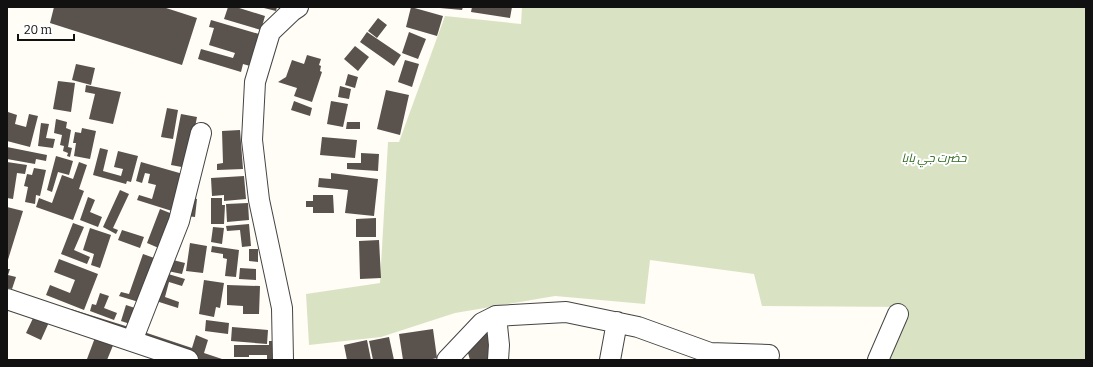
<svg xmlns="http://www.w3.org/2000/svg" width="1093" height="367" font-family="Bitter,Cairo,serif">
<rect width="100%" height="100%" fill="#fffdf5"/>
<!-- cemetery -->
<path fill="#d9e3c4" d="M522,7H1086V360H889L906,307L762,306L754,274L650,260L645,304L555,296L455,313L381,337L309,345L306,294L380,283L388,142H399L445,16L521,24Z"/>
<!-- building -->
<path fill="#5a524d" d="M54,7H163L197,18L182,65L50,23Z
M228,7H236L265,16L261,30L224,19Z
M260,7H277L276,11Z
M411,7L443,16L437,36L406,27Z
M440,7H463L462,10L440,8Z
M472,7H512L510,18L471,12Z
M378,18L387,25L377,38L368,31Z
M211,20L259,34L250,66L243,64L241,72L198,59L201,49L233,58L235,53L209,45L214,28L209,27Z
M367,32L401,55L394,66L360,42Z
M409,32L426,39L418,59L402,53Z
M355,46L369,57L358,71L344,59Z
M307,55L321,59L319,65L321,66L320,71L322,72L312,102L294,96L297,88L278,82L286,77L292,60L304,64Z
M405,60L419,64L412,87L398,82Z
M76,64L95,68L91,85L72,80Z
M348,74L358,77L355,88L345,85Z
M58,81L75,83L71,112L53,109Z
M86,85L121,92L113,124L89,119L95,94L85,92Z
M340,86L351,89L349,99L338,97Z
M386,90L409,95L400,135L377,129Z
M294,101L312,108L310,116L291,110Z
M331,101L348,104L343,127L327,124Z
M167,108L178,110L173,139L161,137Z
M8,112L17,115L15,124L26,127L29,114L38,116L30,147L7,141V117Z
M181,114L197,117L187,168L171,165Z
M56,119L67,122L66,128L71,130L68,147L72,148L70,157L67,156L68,153L63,151L64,146L60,145L62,135L54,133Z
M347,122H360V129H346Z
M41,123L49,124L46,138L55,139L53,148L38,146Z
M82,128L96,131L90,159L74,156L76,143H73L75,132L81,133Z
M240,130L243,169L217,170V164L223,163L222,131Z
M322,137L357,140L355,158L320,155Z
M7,147L47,155L46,161L36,159L35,164L7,159Z
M100,148L108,150L103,171L121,176L123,169L114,167L118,151L138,156L131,182L127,181L126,184L93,175Z
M361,153L379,154L378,171L347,169V163H361Z
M56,156L73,161L69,175L58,172L52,192L47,190Z
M7,162L27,165L25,174L17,173L13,199L7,198Z
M79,162L87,165L79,189L84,191L73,220L36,207L39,198L52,203L62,175L73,179Z
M141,162L183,174L172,211L137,200L139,195L152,199L156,185L148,183L150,174L145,173L142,183L136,181Z
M34,168L46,170L40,196L36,195L35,204L25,202L28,187L24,186L27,174L32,175Z
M331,173L378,179L374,216L345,213L348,190L318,187L319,178L331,179Z
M244,176L246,199L224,201V195L212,196L211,178Z
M120,190L129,194L113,228L118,230L116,234L103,227Z
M313,195H333L334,213H313V207H306V201H313Z
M88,197L95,200L90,212L102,217L98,227L80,220Z
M189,197L197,199L195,217L186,216Z
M211,198H222V205H225L224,224H211Z
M248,203L249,220L227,222L226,204Z
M7,207L23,211L7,263Z
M160,209L175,215L161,249L147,243Z
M376,218V237H356V219Z
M73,223L84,227L74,250L90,257L87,264L61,254Z
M249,224L251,246L242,247L240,230L227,231L226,226Z
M213,227L224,228L222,244L211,242Z
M90,228L111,235L100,268L91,265L94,254L83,250Z
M122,230L144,237L140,248L118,240Z
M379,240L381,278L360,279L359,241Z
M190,243L207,246L203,273L186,271Z
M212,246L239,250L236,277L225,276L227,259L223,258V254L211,252Z
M249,249H258V262L249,261Z
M143,254L157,259L142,303L119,296L121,292L129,294Z
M165,258L185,263L182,274L163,270Z
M59,259L98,274L84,310L46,295L50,285L70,293L75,280L54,272Z
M240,268L256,269V280L239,279Z
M7,269H10L8,275L16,277L12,289L7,288Z
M165,273L185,279L182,286L169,282L165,297L179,302L178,308L156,301Z
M204,280L224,283L220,308L216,307L214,317L199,314Z
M227,285L260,286L259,314H243V306L227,305Z
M100,293L109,296L104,308L117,313L114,320L90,311L92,304L96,305Z
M126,305L138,309L133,325L121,321Z
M71,309L132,328L130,336L69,316Z
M35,314L50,320L41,340L26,333Z
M206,320L229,323L228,334L205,331Z
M232,327L268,330L267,344L231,341Z
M490,328L491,360H470L466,346Z
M433,329L437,358L428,360H403L399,334Z
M141,331L192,348L196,335L208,340L204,353L225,360H198L138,340Z
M96,335L114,343L107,360H90L87,359Z
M389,337L394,360H373L369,341Z
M367,340L371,360H347L344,345Z
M269,341H274V360H267V355H249V357H234V345H269Z"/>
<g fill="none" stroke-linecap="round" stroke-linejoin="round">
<!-- minor casing -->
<g stroke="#444" stroke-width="22">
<path id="minor" d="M7,299L188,360
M496,316L499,345L498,360
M132,341L179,221L201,133
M283,360L282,308L259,200L252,140L255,82L270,32L292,11L298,7
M447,360L482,323L496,316L566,312L638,327L710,353L769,355L768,360
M610,360L617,322
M878,360L898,314"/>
</g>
<!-- minor -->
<use href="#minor" stroke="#fff" stroke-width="20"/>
</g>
<g text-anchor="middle" stroke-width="4" stroke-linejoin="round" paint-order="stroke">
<!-- park labels -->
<g font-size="12" font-style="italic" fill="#2f6b1f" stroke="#fff">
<text x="934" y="162">حضرت جي بابا</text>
</g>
</g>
<!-- border -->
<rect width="1093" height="367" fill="none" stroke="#111111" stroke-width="16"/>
<!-- scale -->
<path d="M18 34v6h56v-6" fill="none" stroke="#111111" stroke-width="2"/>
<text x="24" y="34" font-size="12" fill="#111111" stroke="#ffffff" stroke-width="3" paint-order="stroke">20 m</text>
</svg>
